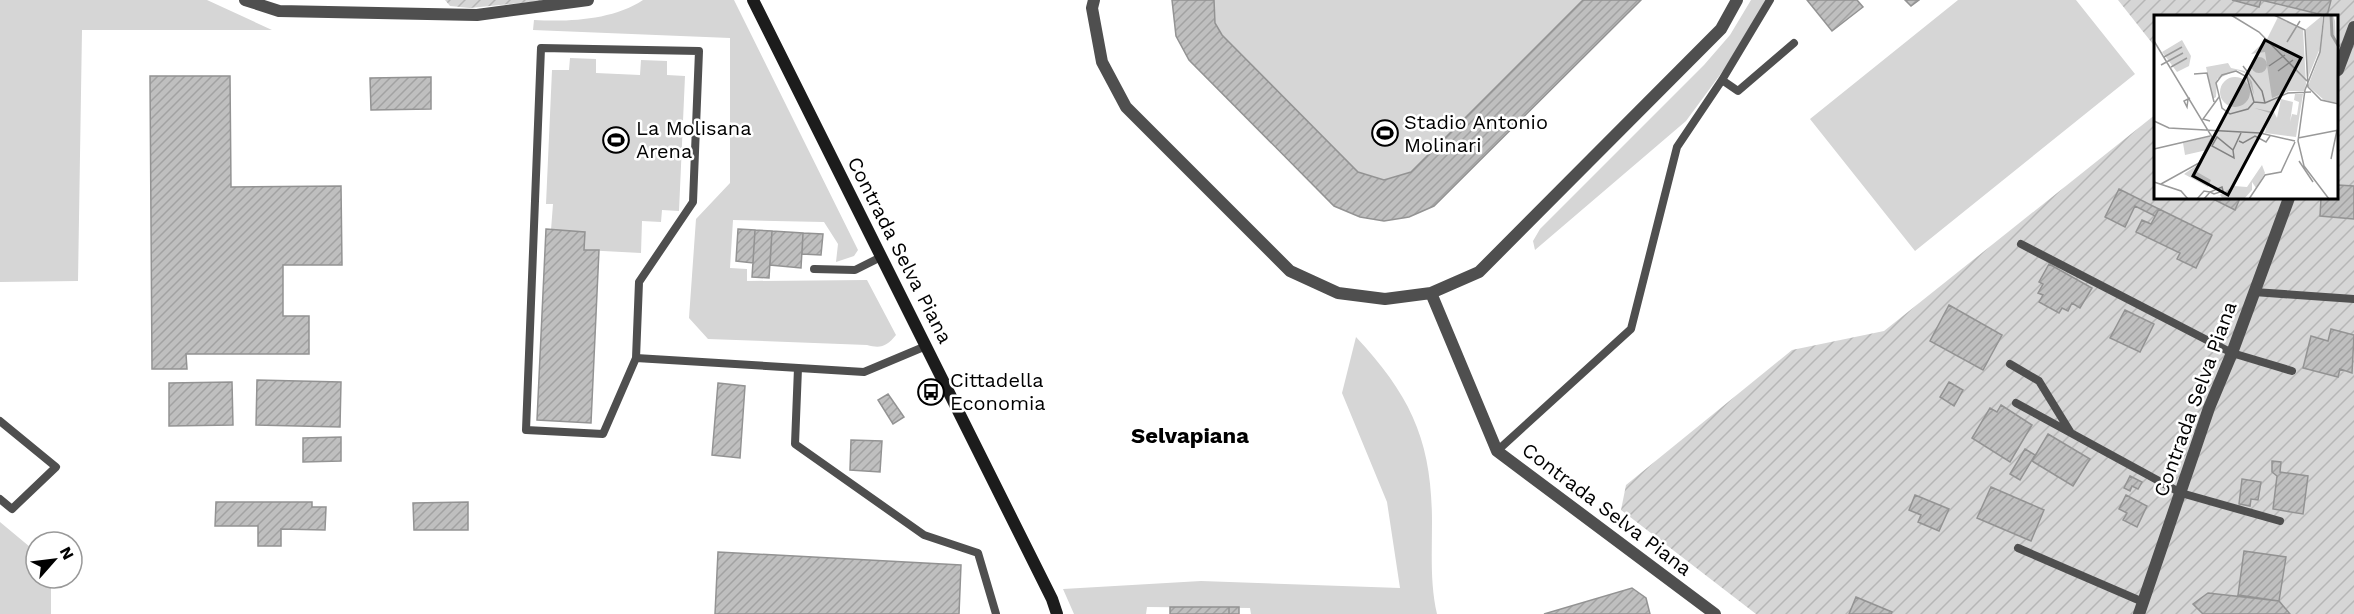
<svg xmlns="http://www.w3.org/2000/svg" width="2354" height="614" font-family="'Work Sans',sans-serif">
<defs>
<pattern id="garden-furrows" width="10" height="10" patternUnits="userSpaceOnUse" patternTransform="scale(1.5)"><rect width="10" height="10" fill="#d6d6d6"/><path d="M-1 1l2-2M0 10L10 0M9 11l2-2" fill="none" stroke="#b6b6b6"/></pattern>
<pattern id="building-hatch" width="6" height="6" patternUnits="userSpaceOnUse" patternTransform="scale(1.5)"><rect width="6" height="6" fill="#bfbfbf"/><path d="M-1 1l2-2M0 6l6-6M5 7l2-2" fill="none" stroke="#a2a2a2"/></pattern>
</defs>
<rect width="100%" height="100%" fill="#fff"/>
<!-- grass -->
<path fill="#d6d6d6" d="M0,0H207L272,30H82L78,281L0,282Z
M643,0H734L858,250L854,256L836,262L838,244L824,222L733,220L730,268L747,269V281L867,280L896,335C887,346 881,349 867,345L708,339L689,318L696,219L730,183V38L533,30L534,20C569,22 613,20 643,0Z
M1172,0H1641L1434,206C1395,224 1374,224 1334,206L1189,60L1176,36Z
M1751,0H1766L1725,68L1686,121L1535,250L1533,241L1540,229L1704,65L1730,35Z
M1958,0H2076L2135,74L1915,251L1810,119Z
M570,58L596,59V73L640,75L641,60L667,61V75L685,76L679,211L662,210L661,222L642,221L641,253L584,250V232L551,230L553,204H546L552,70H569Z
M1356,337C1411,396 1432,441 1432,522C1432,553 1430,584 1437,614H1251L1250,608L1147,607L1146,614H1074L1063,589L1201,581L1400,588L1387,502L1342,393Z
M0,522L36,552V578H51V614H0Z"/>
<!-- garden -->
<path fill="url(#garden-furrows)" d="M445,0H550L470,8L450,6Z
M2118,0H2354V614H1756L1621,510L1626,485L1792,350L1884,331L2156,114V198H2338V16H2156V48Z"/>
<!-- building -->
<path fill="url(#building-hatch)" stroke="#939393" stroke-width="1.5" d="M1172,0H1214L1215,23L1222,35L1358,172L1384,180L1411,172L1583,0H1641L1434,206L1409,217L1384,221L1360,217L1334,206L1189,60L1176,36Z
M1807,0H1857L1863,7L1832,31Z
M1905,0H1919L1911,6Z
M2232,0H2331L2327,16L2261,0L2259,7Z
M150,76H230L231,187L341,186L342,265H283V316H309V354H186L187,369H152Z
M431,77V109L371,110L370,78Z
M2338,185L2354,186V219L2320,216L2321,198H2338Z
M2119,189L2159,209L2155,216L2135,206L2125,227L2105,217Z
M2211,198H2240L2235,210Z
M2159,209L2212,235L2196,268L2177,259L2180,253L2136,232L2142,220L2151,224Z
M546,229L585,232L584,250H599L591,423L537,420Z
M738,229L755,230L753,263L736,261Z
M755,230L772,231L769,278L752,277Z
M772,231L803,233L801,268L770,265Z
M803,233L823,234L821,255L802,254Z
M2049,264L2092,288L2080,308L2072,303L2068,311L2062,308L2059,313L2039,302L2043,295L2038,293L2043,284L2039,282Z
M1949,305L2002,335L1983,370L1930,341Z
M2125,310L2154,324L2140,352L2110,338Z
M2331,329L2354,335L2352,373L2340,369L2338,377L2303,368L2311,336L2328,341Z
M257,380L341,382L340,427L256,425Z
M232,382L233,425L169,426V383Z
M1949,382L1963,390L1954,406L1940,397Z
M718,383L745,386L740,458L712,455Z
M888,394L904,417L893,424L878,400Z
M2001,405L2032,425L2010,462L1972,438L1990,408L1997,412Z
M2048,434L2090,459L2073,486L2032,461Z
M341,437V461L303,462V438Z
M851,440L882,441L880,472L850,470Z
M2025,449L2035,455L2020,480L2010,474Z
M2272,461L2281,462L2280,472L2308,476L2303,514L2273,509L2277,476L2272,472Z
M2130,476L2142,482L2138,489L2132,486L2130,491L2124,488Z
M2242,479L2261,482L2258,500L2251,499L2250,506L2239,504Z
M1991,487L2044,510L2031,541L1977,518Z
M1915,495L1949,509L1939,531L1918,522L1921,515L1909,510Z
M2126,495L2147,506L2137,527L2123,520L2127,513L2119,509Z
M216,502H312V507H326L325,530L281,529V546H258V526H215Z
M468,502V530H414L413,503Z
M2244,551L2286,557L2279,601L2238,595Z
M718,552L961,565L959,614H715Z
M1632,588L1646,598L1650,614H1544Z
M2208,593L2279,601L2290,614H2203L2193,604Z
M1856,597L1892,612L1891,614H1849Z
M1170,607H1229V614H1170Z
M1229,607H1239V614H1229Z"/>
<g fill="none" stroke-linecap="round" stroke-linejoin="round">
<!-- lane -->
<path stroke="#4f4f4f" stroke-width="8" d="M1722,80L1738,91L1794,43
M2021,244L2232,353L2292,371
M814,269L855,270L881,257
M2254,292L2354,299
M636,358L603,434L526,430L541,48L699,51L693,202L639,282L636,358L864,372L926,346
M2010,364L2039,381L2071,433
M798,368L795,444L924,535L978,553L996,614
M2016,403L2181,493L2280,521
M0,421L56,467L12,509L0,499
M1497,451L1631,329L1677,147L1722,80L1770,0
M2018,548L2143,602"/>
<!-- street -->
<path stroke="#4f4f4f" stroke-width="12" d="M245,0L279,11L477,15L588,0
M1094,0L1092,8L1102,62L1126,107L1290,271L1338,293L1385,299L1431,293L1479,272L1721,29L1737,0
M2338,70L2354,27
M1431,293L1497,451L1715,614
M2139,614L2209,408L2232,353L2289,198"/>
<!-- secondary -->
<path stroke="#1c1c1c" stroke-width="12" d="M753,0L1052,599L1057,614"/>
</g>
<!-- icons -->
<defs>
<g id="stadium-ring" transform="scale(1.35)"><circle r="9.5" fill="#fff" stroke="#000" stroke-width="1.5"/><path d="M0-5a6.5 5 0 1 0 0 10a6.5 5 0 1 0 0-10ZM-3.5-1.8h7v3.6h-7Z" fill="#000"/></g>
<g id="bus-ring" transform="scale(1.35)"><circle r="9.5" fill="#fff" stroke="#000" stroke-width="1.5"/><path d="M-5-6H5V4H4V6H2V4H-2V6H-4V4H-5ZM-3.5-4V0h7V-4ZM-3.5 1.2v1.5H-2V1.2ZM2 1.2v1.5H3.5V1.2Z" fill="#000"/></g>
</defs>
<g fill-rule="evenodd">
<use href="#stadium-ring" x="1385" y="133"/>
<use href="#stadium-ring" x="616" y="140"/>
<use href="#bus-ring" x="931" y="392"/>
</g>
<g text-anchor="middle" stroke-width="5" stroke-linejoin="round" paint-order="stroke">
<!-- poi labels -->
<g font-size="20" fill="#000" stroke="#fff" text-anchor="start">
<text x="1404" y="129">Stadio Antonio<tspan x="1404" dy="23">Molinari</tspan></text>
<text x="636" y="135">La Molisana<tspan x="636" dy="23">Arena</tspan></text>
<text x="950" y="387">Cittadella<tspan x="950" dy="23">Economia</tspan></text>
</g>
<!-- street labels -->
<g font-size="20" fill="#000" stroke="#fff">
<text transform="translate(900 250) rotate(63)" y="7">Contrada Selva Piana</text>
<text transform="translate(2195 399) rotate(-70)" y="7">Contrada Selva Piana</text>
<text transform="translate(1607 509) rotate(37)" y="7">Contrada Selva Piana</text>
</g>
<!-- quarter labels -->
<g font-size="22" font-weight="bold" fill="#000" stroke="#fff">
<text x="1190" y="443">Selvapiana</text>
</g>
</g>
<!-- overview -->
<g transform="translate(2154 15)">
<rect width="184" height="184" fill="#fff"/>
<path d="M169,0L166,33L153,65L152,14ZM171,0H179L181,6L184,88L170,85L154,71L164,45ZM97 50a8 8 0 1 1 16 0a8 8 0 1 1-16 0ZM74,48L77,53L91,56L98,67L100,80L93,59L83,55L63,64L62,82L59,84L52,52ZM66 77a15 15 0 1 1 30 0a15 15 0 1 1-30 0ZM141,79H149L142,122L111,118L113,107L110,118L106,117L116,98L100,93L120,97L123,103L127,84L139,87L136,107L138,99L143,100L145,87L140,85ZM49,146L43,157L57,165L54,172L30,159ZM108,150L111,158L102,173L98,167V175L90,184H69L66,180L59,184L80,171L93,172Z" fill="#d6d6d6"/>
<path d="M124,2L149,14L152,69L150,76H135L118,83L111,37L97,39L113,24ZM28,25L37,41L35,51L23,57L8,37ZM57,121L53,135L31,140L29,128Z" fill="#d6d6d6"/>
<path fill="none" stroke="#9d9d9d" stroke-width="3" d="M177,0L178,20L185,32"/>
<path fill="none" stroke="#999" stroke-width="1.5" d="M77,0L105,17L153,66M120,0L151,15L154,72L167,85L185,89M170,0L166,37L151,75L144,126L150,151L175,184M0,26L58,122L45,148L7,169M133,27L146,6M10,42L28,32M7,50L29,38M89,51L108,76L111,88M115,51L131,40M17,52L33,43M82,56L93,62L100,87L94,94L76,99L68,93L62,68L68,60ZM124,56L139,45M40,59L53,58L60,87M34,84L33,92L30,86L36,83M100,87L111,88L134,78L157,77M0,106L15,113L106,118L141,126M56,106L49,104L65,82M144,123L185,115M85,126L89,128L101,121L112,127L116,121M0,134L56,121M79,135L80,143L58,131L63,122L79,135L87,118M177,144L183,115M145,146L159,167M0,167L27,176L34,184M68,172L69,176L60,179L56,177ZM43,184L50,176L56,177L50,184M95,184L111,160L127,157L141,127"/>
<path fill="#000" fill-opacity="0.15" stroke="#000" stroke-width="3" d="M111,25L147,43L74,180L39,161Z"/>
<rect width="184" height="184" fill="none" stroke="#000" stroke-width="3"/>
</g>
<!-- north arrow -->
<g transform="translate(54 560) rotate(62)"><circle r="28" fill="#ffffff" stroke="#999999" stroke-width="1.5"/>
<path d="M0-4.5L10 22L0 15L-10 22Z" fill="#000000"/>
<text y="-9" font-size="16" font-weight="bold" text-anchor="middle" fill="#000000">N</text>
</g>
</svg>
